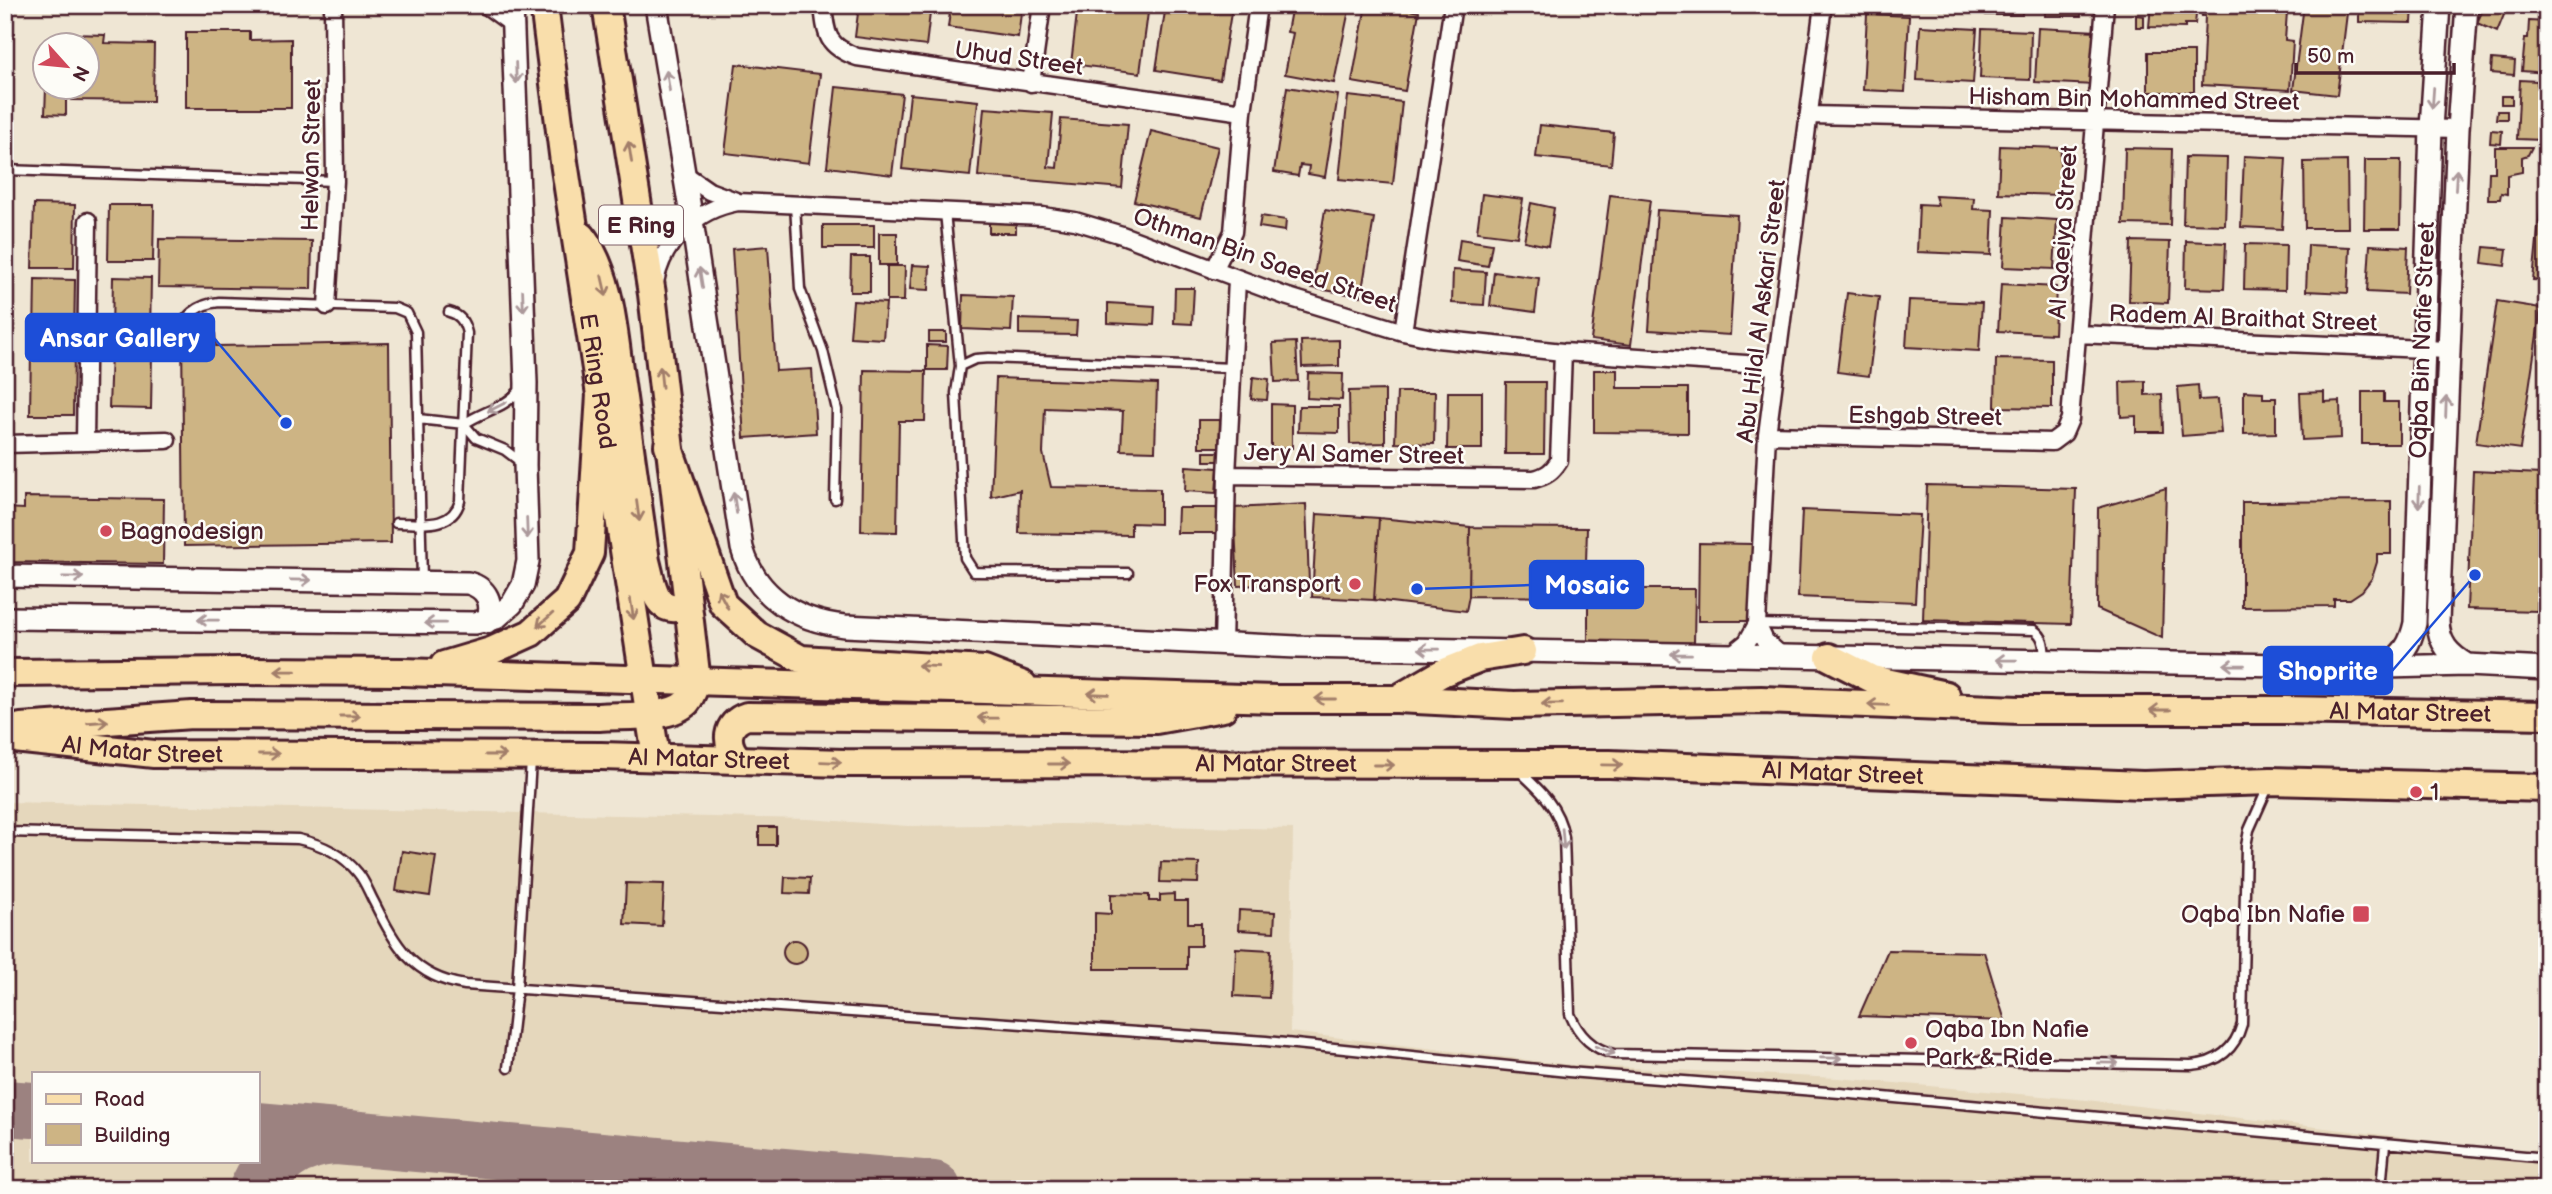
<svg xmlns="http://www.w3.org/2000/svg" width="2552" height="1194" font-family="'Balsamiq Sans',sans-serif">
<rect width="100%" height="100%" fill="#efe6d4"/>
<filter id="ink" filterUnits="userSpaceOnUse"><feTurbulence type="fractalNoise" baseFrequency=".0143" numOctaves="2"/><feDisplacementMap in="SourceGraphic" scale="14" xChannelSelector="R" yChannelSelector="G"/><feConvolveMatrix kernelMatrix="1 2 1 2 8 2 1 2 1" color-interpolation-filters="sRGB"/></filter>
<g filter="url(#ink)">
<!-- built -->
<path fill="#e5d7bc" fill-rule="evenodd" d="M5,802L808,819L908,826L1066,824L1293,829L1290,1032L1570,1065L1838,1078L2087,1100L2486,1147L2547,1150V1189H5ZM33,1073H257V1161H33Z"/>
<g fill="none" stroke-linecap="round" stroke-linejoin="round">
<!-- taxiway -->
<path stroke="#9c8280" stroke-width="56" d="M5,1108L33,1110
M257,1130L933,1189
M257,1189C271,1157 299,1140 333,1137"/>
</g>
<!-- building -->
<path fill="#cdb484" stroke="#4a1f2b" stroke-width="2" d="M859,5H931L926,46L855,37Z
M951,5H1022L1018,37L948,27Z
M1078,5H1149L1140,73L1071,64Z
M1166,5L1232,7L1220,80L1156,70Z
M1292,5H1350L1334,83L1285,74L1293,33L1287,32Z
M1366,5H1384L1419,12L1405,91L1352,82Z
M1986,5H2022V15H1986Z
M2045,5H2081V16H2045Z
M2151,5H2197L2195,24H2185V28L2149,27Z
M2202,5H2295V12H2287L2285,40L2293,41L2290,90L2202,85L2205,16H2202Z
M2304,5H2348L2337,95L2293,90Z
M2359,5H2413L2412,23L2359,22Z
M2485,5H2508L2497,32L2477,23Z
M1867,14L1909,16L1905,92L1863,90Z
M2136,15L2144,16V27H2136Z
M2529,21L2547,22V73L2522,71L2525,38H2528Z
M1920,26L1977,29L1973,83L1917,80Z
M2038,28L2097,31L2094,85L2035,82Z
M1982,29L2031,31L2030,80L1980,78Z
M186,32H250V40L291,39V108H186Z
M73,34L105,35L104,43L154,44L153,101L72,100V88H88V46H73Z
M2148,52H2194V92H2148Z
M2492,59L2515,61L2514,75L2491,73Z
M736,64L820,74L809,163L725,153Z
M2520,80L2537,81V84L2547,82V144L2543,143V140L2517,139Z
M836,87L902,94L892,175L827,167Z
M1287,87L1338,95L1325,177L1308,174L1309,166L1300,165L1298,176L1274,172Z
M46,88H66V115L45,114Z
M910,94L978,101L970,176L902,169Z
M1348,96L1402,102L1393,184L1339,179Z
M2501,96H2512V104H2501Z
M984,108L1053,113L1048,167L1057,168L1061,119L1128,124L1122,188L978,176Z
M2497,111H2507V119H2496Z
M1540,125L1614,133L1611,165L1536,157Z
M2491,130L2502,131L2501,144L2490,143Z
M1151,131L1218,147L1201,217L1134,201Z
M2000,146L2061,148L2059,195L1998,193Z
M2495,147H2532L2528,155L2522,157V172L2507,175V194L2501,193L2500,199H2488L2489,172H2495Z
M2125,148L2172,149L2170,225L2123,224Z
M2244,156L2286,158L2282,229L2241,227Z
M2185,157L2227,158L2225,225L2183,224Z
M2365,160H2401L2400,229H2364Z
M2347,161L2348,228H2305L2304,162Z
M2543,181H2547V281L2533,280Z
M1482,194L1523,199L1517,237L1477,232Z
M1610,195L1650,200L1631,345L1591,340Z
M1935,196L1974,198L1973,209L1993,210L1991,255L1917,252L1919,204L1938,205Z
M1531,203L1554,208L1548,246L1524,241Z
M34,204L75,205L74,268H32Z
M109,205H154L153,261H108Z
M1325,210L1374,218L1361,296L1312,288Z
M1657,210L1737,215L1730,335L1649,330Z
M1261,216L1286,220L1285,231L1259,227Z
M2006,217L2057,220L2054,269L2003,267Z
M989,222H1016V233H989Z
M823,225H874V248H823Z
M879,233H897V265H879Z
M159,239L312,241L311,289L158,287Z
M1460,239L1492,244L1488,266L1457,261Z
M2131,241L2170,242L2168,303L2129,301Z
M2186,241L2226,243L2224,289L2185,288Z
M2245,244L2286,245L2285,290L2244,289Z
M2308,245L2350,247L2348,293L2306,291Z
M2370,245L2408,247L2406,294L2367,292Z
M768,246L776,371L812,369L816,433L744,438L732,249Z
M2484,247L2507,249L2505,266L2482,263Z
M851,257H870V292H850Z
M912,265L930,266L929,290L910,289Z
M887,266H905L904,301H887Z
M1453,270L1486,272L1484,305L1452,303Z
M1494,272L1539,278L1535,312L1490,306Z
M113,277L151,278L150,335L112,334Z
M35,279L75,280L74,340L34,339Z
M2001,284L2056,287L2054,334L1998,331Z
M1175,288H1194L1192,324L1174,323Z
M1847,293L1879,297L1869,376L1837,372Z
M963,295L1013,297L1011,331L962,329Z
M1909,300L1982,303L1979,351L1906,347Z
M853,301L886,303L883,339L850,337Z
M2497,301L2541,308L2520,449L2476,443Z
M1108,303L1155,306L1154,325L1108,323Z
M1019,319L1077,321L1076,335L1019,334Z
M182,332H215L216,346L389,343L391,543L184,546Z
M929,332H946V342H929Z
M1339,340V366L1302,367L1301,341Z
M1296,342L1298,381L1275,382L1273,343Z
M927,345L948,346L947,370H927Z
M31,350L74,351L73,415H30Z
M111,352L152,353L151,409L109,408Z
M1996,359L2052,360V408L1995,407Z
M864,370L926,371L925,421H899L897,532L861,531Z
M1594,370H1617V388H1688V433L1594,432Z
M1308,373L1343,374L1342,400L1307,398Z
M1253,377L1269,379L1267,400L1251,399Z
M996,378L1157,384L1155,451L1121,450L1123,411L1045,408L1043,453L1051,487L1160,489V524L1131,523V535L1019,533L1020,490L991,497Z
M2145,381V395L2162,394L2163,432H2136V416L2121,417L2120,382Z
M1506,382H1545L1544,454H1505Z
M2198,385L2199,400L2218,399L2221,433L2182,436L2178,387Z
M1385,390V443L1350,444L1349,391Z
M2244,391L2263,392V398H2276V433L2244,434Z
M1397,392H1435L1434,444L1395,443Z
M1448,392H1482V449H1447Z
M2324,392V402L2340,401L2341,438L2302,440L2300,393Z
M2362,392H2384V402H2399V444H2362Z
M1271,404L1292,405V448H1271Z
M1299,406H1339V433L1298,432Z
M1199,420H1220L1219,447H1199Z
M1204,452H1220V461H1204Z
M1186,466L1218,468L1216,493L1185,491Z
M2473,471L2542,474L2537,611L2467,609Z
M1927,485L2076,489L2071,624L1923,620Z
M2166,488L2162,638L2097,609L2098,508Z
M24,497L164,499L163,564L5,562V508L24,509Z
M2391,501V554H2377V562L2372,578L2362,591L2350,599H2334V606L2242,607V502Z
M1306,504L1309,583L1238,586L1234,508Z
M1178,508H1218L1217,533H1177Z
M1802,510L1920,515L1915,602L1798,597Z
M1317,514L1379,518L1374,600L1312,597Z
M1379,518L1470,527L1469,596L1466,611L1374,600Z
M1470,527L1587,528L1585,597L1469,596Z
M1699,543L1752,544V621H1698Z
M1588,589H1695L1694,643H1588Z
M759,827H776V845H759Z
M402,851L436,856L430,896L396,891Z
M1161,862L1199,863L1198,883L1160,882Z
M785,877L810,878L809,894L784,893Z
M626,883L664,884L662,926L624,924Z
M1111,894L1149,895V901H1160V895L1174,894V901H1188V923H1201V946H1187V969H1095V913L1111,914Z
M2540,902H2547V953L2538,952Z
M1239,910L1275,912L1274,932L1238,930Z
M783 952a12 12 0 1 1 24 0a12 12 0 1 1-24 0Z
M1236,948L1271,950L1269,998L1234,996Z
M1888,950L1984,952L2005,1021L1859,1016Z"/>
<g fill="none" stroke-linecap="round" stroke-linejoin="round">
<!-- service casing -->
<g stroke="#4a1f2b" stroke-width="13">
<path id="service" d="M5,170L335,181
M795,205L800,289L823,351L837,410L835,499
M945,212L960,366
M180,337C181,316 199,304 219,302L395,308L407,313L416,332L422,581
M418,419L464,424L476,438L505,450L522,463
M464,424C483,411 505,408 520,390
M396,523C420,523 452,530 460,501L467,333C464,321 460,315 449,312
M1128,573L974,572L965,558L956,393L960,366L975,359L989,358L1232,368
M1757,624L2034,630C2045,637 2044,647 2045,660
M2546,669L2547,645
M1518,770C1540,790 1559,807 1564,837L1570,1014C1578,1034 1592,1049 1614,1054L2191,1065C2217,1063 2235,1050 2242,1024L2246,846L2249,830L2269,785
M5,832L298,839C321,844 343,854 358,873C365,881 369,893 374,902C396,946 413,977 465,985L1266,1041L1568,1072L1840,1093L2547,1158
M508,1068L517,988L531,761
M2381,1189L2385,1144"/>
</g>
<!-- minor casing -->
<g stroke="#4a1f2b" stroke-width="21">
<path id="minor" d="M486,5L515,26
M823,5C826,36 827,46 857,57L1243,112
M1031,83L1042,5
M1809,115L2458,129
M683,173L709,191L736,201
M1214,270L1233,232L1243,112L1258,5
M655,282C663,240 697,209 738,202L1043,216L1075,221L1122,235L1285,296L1403,332L1437,339L1563,352L1776,366
M327,306L335,181L333,5
M1403,332L1453,5
M2078,334L2448,350
M1767,435L2052,442L2064,433L2070,419L2105,5
M85,442L88,221
M5,444L167,440
M1227,475L1534,479C1546,476 1552,472 1559,461L1563,352
M1757,624L1765,641L1782,656
M1223,645L1227,475L1237,280
M1731,655L1747,642L1757,624L1767,435L1823,5"/>
</g>
<!-- tertiary casing -->
<g stroke="#4a1f2b" stroke-width="26">
<path id="tertiary" d="M656,5L692,221L742,548C756,597 797,621 845,626L1297,647L2386,667L2467,665L2547,669
M2467,5L2458,129L2438,622C2439,644 2449,654 2467,665
M5,576L468,583C487,588 494,603 487,622
M5,618L475,623L496,618L512,604L523,585L528,561L525,465L526,383L512,5
M2386,667C2404,652 2410,646 2415,623L2431,128L2439,5"/>
</g>
<!-- primary casing -->
<g stroke="#4a1f2b" stroke-width="32">
<g id="primary">
<path id="s1" d="M544,5L564,162L656,757"/>
<path d="M606,5L652,294L697,682"/>
<path d="M582,236C613,278 614,340 622,391C630,447 638,504 646,561C650,575 654,607 672,608C677,609 684,606 688,605"/>
</g>
</g>
<!-- trunk casing -->
<g stroke="#4a1f2b" stroke-width="32">
<g id="trunk">
<path d="M668,445L723,604L757,635L801,659L984,670L1023,685"/>
<path d="M1829,657L1872,679L1946,695"/>
<path d="M444,665L491,651L531,633L567,601L590,553L600,395"/>
<path id="s2" d="M5,673L240,671L402,672L1275,699H1397L1514,705L1761,700L2019,710H2284L2547,715"/>
<path d="M1397,699L1442,673L1480,658L1523,651"/>
<path d="M21,727L192,715L599,717C623,715 669,720 687,702C691,697 694,688 697,682"/>
<path id="s3" d="M5,738L154,754L601,756L845,763L1610,764L2143,785L2271,781L2547,788"/>
<path d="M739,759C724,745 725,723 747,716L1156,720L1223,708"/>
</g>
</g>
<!-- service -->
<use href="#service" stroke="#fdfcf7" stroke-width="8"/>
<!-- minor -->
<use href="#minor" stroke="#fdfcf7" stroke-width="16"/>
<!-- tertiary -->
<use href="#tertiary" stroke="#fdfcf7" stroke-width="21"/>
<!-- primary -->
<use href="#primary" stroke="#f9deab" stroke-width="26"/>
<!-- trunk -->
<use href="#trunk" stroke="#f9deab" stroke-width="26"/>
</g>
<!-- one-way arrows -->
<defs><path id="oneway-shaft" d="M-6 0H5M1.5-3L5.5 0L1.5 3" fill="none" stroke-width="1.6" stroke-linecap="round" stroke-linejoin="round" transform="scale(1.75)"/></defs>
<g stroke="#ac999b">
<use href="#oneway-shaft" transform="translate(516 73) rotate(88)"/>
<use href="#oneway-shaft" transform="translate(668 81) rotate(-99)"/>
<use href="#oneway-shaft" transform="translate(2433 98) rotate(94)"/>
<use href="#oneway-shaft" transform="translate(2456 180) rotate(-87)"/>
<use href="#oneway-shaft" transform="translate(701 278) rotate(-99)"/>
<use href="#oneway-shaft" transform="translate(523 301) rotate(88)"/>
<use href="#oneway-shaft" transform="translate(497 407) rotate(153)"/>
<use href="#oneway-shaft" transform="translate(2446 407) rotate(-88)"/>
<use href="#oneway-shaft" transform="translate(2419 497) rotate(92)"/>
<use href="#oneway-shaft" transform="translate(735 503) rotate(-99)"/>
<use href="#oneway-shaft" transform="translate(527 528) rotate(88)"/>
<use href="#oneway-shaft" transform="translate(73 577) rotate(1)"/>
<use href="#oneway-shaft" transform="translate(301 580) rotate(1)"/>
<use href="#oneway-shaft" transform="translate(208 620) rotate(-179)"/>
<use href="#oneway-shaft" transform="translate(435 623) rotate(-179)"/>
<use href="#oneway-shaft" transform="translate(1429 649) rotate(-179)"/>
<use href="#oneway-shaft" transform="translate(1681 654) rotate(-179)"/>
<use href="#oneway-shaft" transform="translate(2006 660) rotate(-179)"/>
<use href="#oneway-shaft" transform="translate(2234 665) rotate(-179)"/>
<use href="#oneway-shaft" transform="translate(1563 839) rotate(85)"/>
<use href="#oneway-shaft" transform="translate(1605 1050) rotate(21)"/>
<use href="#oneway-shaft" transform="translate(1831 1058) rotate(1)"/>
<use href="#oneway-shaft" transform="translate(2108 1063) rotate(1)"/>
</g>
<g stroke="#a27e6b">
<use href="#oneway-shaft" transform="translate(630 152) rotate(-99)"/>
<use href="#oneway-shaft" transform="translate(604 286) rotate(77)"/>
<use href="#oneway-shaft" transform="translate(661 377) rotate(-96)"/>
<use href="#oneway-shaft" transform="translate(638 511) rotate(82)"/>
<use href="#oneway-shaft" transform="translate(723 599) rotate(-118)"/>
<use href="#oneway-shaft" transform="translate(632 609) rotate(81)"/>
<use href="#oneway-shaft" transform="translate(545 620) rotate(139)"/>
<use href="#oneway-shaft" transform="translate(928 666) rotate(-177)"/>
<use href="#oneway-shaft" transform="translate(285 671) rotate(-179)"/>
<use href="#oneway-shaft" transform="translate(1098 694) rotate(-178)"/>
<use href="#oneway-shaft" transform="translate(1325 699) rotate(-180)"/>
<use href="#oneway-shaft" transform="translate(1552 704) rotate(179)"/>
<use href="#oneway-shaft" transform="translate(1878 705) rotate(-178)"/>
<use href="#oneway-shaft" transform="translate(2160 710) rotate(180)"/>
<use href="#oneway-shaft" transform="translate(350 716)"/>
<use href="#oneway-shaft" transform="translate(988 718) rotate(-179)"/>
<use href="#oneway-shaft" transform="translate(98 722) rotate(-4)"/>
<use href="#oneway-shaft" transform="translate(269 754)"/>
<use href="#oneway-shaft" transform="translate(496 755)"/>
<use href="#oneway-shaft" transform="translate(831 762) rotate(2)"/>
<use href="#oneway-shaft" transform="translate(1059 764)"/>
<use href="#oneway-shaft" transform="translate(1384 765)"/>
<use href="#oneway-shaft" transform="translate(1612 765) rotate(1)"/>
</g>
</g>
<!-- markers -->
<g fill="#d1495b" stroke="#fdfcf7" stroke-width="2.5">
<circle cx="106" cy="531" r="7"/>
<circle cx="1355" cy="584" r="7"/>
<circle cx="2416" cy="792" r="7"/>
<rect x="2352" y="905" width="18" height="18" rx="3.5"/>
<circle cx="1911" cy="1043" r="7"/>
</g>
<g text-anchor="middle" stroke-width="5" stroke-linejoin="round" paint-order="stroke">
<!-- shield labels -->
<rect fill="#fdfcf7" stroke="#806168" stroke-width="2" x="599" y="205.5" width="84" height="39" rx="5"/>
<g font-size="23" font-weight="bold" fill="#4a1f2b">
<text x="641" y="233">E Ring</text>
</g>
<!-- street labels -->
<g font-size="24" fill="#4a1f2b" stroke="#fdfcf7">
<text transform="translate(1019 58) rotate(8)" y="8">Uhud Street</text>
<text transform="translate(2134 99) rotate(1)" y="8">Hisham Bin Mohammed Street</text>
<text transform="translate(311 155) rotate(-89)" y="8">Helwan Street</text>
<text transform="translate(2063 232) rotate(-86)" y="8">Al Qaeiya Street</text>
<text transform="translate(1265 260) rotate(19)" y="8">Othman Bin Saeed Street</text>
<text transform="translate(1761 311) rotate(-83)" y="8">Abu Hilal Al Askari Street</text>
<text transform="translate(2243 318) rotate(2)" y="8">Radem Al Braithat Street</text>
<text transform="translate(2422 340) rotate(-88)" y="8">Oqba Bin Nafie Street</text>
<text dy="8" stroke="none"><textPath href="#s1" startOffset="380">E Ring Road</textPath></text>
<text transform="translate(1925 416) rotate(1)" y="8">Eshgab Street</text>
<text transform="translate(1354 454) rotate(1)" y="8">Jery Al Samer Street</text>
<text dy="8" stroke="none"><textPath href="#s2" startOffset="2406">Al Matar Street</textPath></text>
<text dy="8" stroke="none"><textPath href="#s3" startOffset="138">Al Matar Street</textPath></text>
<text dy="8" stroke="none"><textPath href="#s3" startOffset="705">Al Matar Street</textPath></text>
<text dy="8" stroke="none"><textPath href="#s3" startOffset="1272">Al Matar Street</textPath></text>
<text dy="8" stroke="none"><textPath href="#s3" startOffset="1839">Al Matar Street</textPath></text>
</g>
<!-- poi labels -->
<g font-size="24" fill="#4a1f2b" stroke="#fdfcf7" text-anchor="start">
<text x="120" y="539">Bagnodesign</text>
<text x="1341" y="592" text-anchor="end">Fox Transport</text>
<text x="2430" y="800">1</text>
<text x="2345" y="922" text-anchor="end">Oqba Ibn Nafie</text>
<text x="1925" y="1037">Oqba Ibn Nafie<tspan x="1925" dy="28">Park &amp; Ride</tspan></text>
</g>
</g>
<!-- callouts -->
<path fill="none" stroke="#1d4ed8" stroke-width="2.5" d="M286 423L214 338M1417 589L1530 585M2475 575L2392 671"/>
<g fill="#1d4ed8" stroke="#fdfcf7" stroke-width="2.5">
<circle cx="286" cy="423" r="7"/>
<circle cx="1417" cy="589" r="7"/>
<circle cx="2475" cy="575" r="7"/>
</g>
<g fill="#1d4ed8" stroke="#1d4ed8" stroke-width="2.5">
<rect x="26" y="314" width="188" height="47" rx="7"/>
<rect x="1530" y="561" width="113" height="47" rx="7"/>
<rect x="2264" y="647" width="128" height="47" rx="7"/>
</g>
<g font-size="26" text-anchor="middle" font-weight="bold" fill="#fff">
<text x="120" y="347">Ansar Gallery</text>
<text x="1587" y="594">Mosaic</text>
<text x="2328" y="680">Shoprite</text>
</g>
<!-- margin -->
<rect width="2552" height="1194" fill="none" stroke="#fdfcf7" stroke-width="28"/>
<rect x="14" y="14" width="2524" height="1166" fill="none" stroke="#4a1f2b" stroke-width="2.5" filter="url(#ink)"/>
<!-- legend -->
<rect x="32" y="1072" width="228" height="91" fill="#fdfcf7" stroke="#b5a4a5" stroke-width="2"/>
<rect x="46" y="1094" width="35" height="10" fill="#f9deab" stroke="#b5a4a5" stroke-width="2"/>
<text x="94" y="1106" font-size="21" fill="#4a1f2b">Road</text>
<rect x="46" y="1124" width="35" height="21" fill="#cdb484" stroke="#b5a4a5" stroke-width="2"/>
<text x="94" y="1142" font-size="21" fill="#4a1f2b">Building</text>
<!-- north arrow -->
<g transform="translate(66 66) rotate(117)"><circle r="33" fill="#fdfcf7" stroke="#b5a4a5" stroke-width="2"/>
<path d="M0-5L12 26L0 18L-12 26Z" fill="#d1495b"/>
<text y="-10" font-size="19" font-weight="bold" text-anchor="middle" fill="#4a1f2b">N</text>
</g>
<!-- scale -->
<path d="M2296 63v10h158v-10" fill="none" stroke="#4a1f2b" stroke-width="3.5"/>
<text x="2307" y="63" font-size="21" fill="#4a1f2b" stroke="#fdfcf7" stroke-width="5" paint-order="stroke">50 m</text>
</svg>
